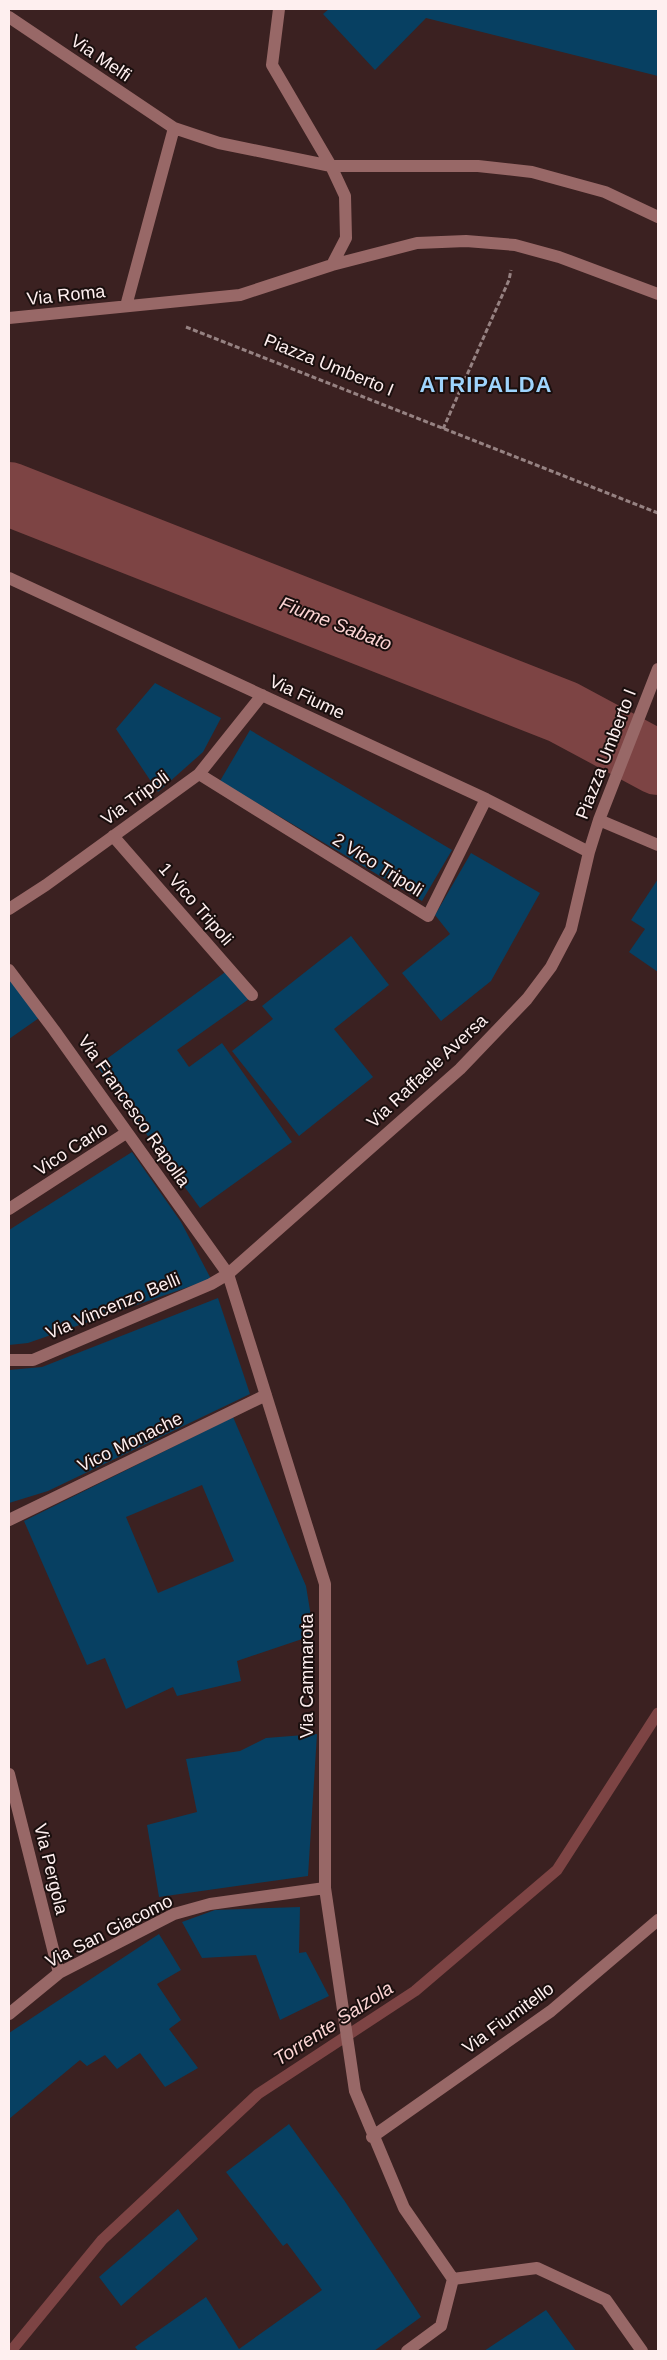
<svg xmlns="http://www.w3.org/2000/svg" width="667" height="2360" font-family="Helvetica,sans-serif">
<rect width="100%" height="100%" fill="#3b2121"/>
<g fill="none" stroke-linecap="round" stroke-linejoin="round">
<!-- stream -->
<path stroke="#7d4444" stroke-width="11" d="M11,2351L102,2240L258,2094L415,1991L557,1870L658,1713"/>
<!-- river -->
<path stroke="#7d4444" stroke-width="64" d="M9,494L563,712L658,763"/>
</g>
<!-- building -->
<path fill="#074062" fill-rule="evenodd" d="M329,9H658V76L426,18L375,70L323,14Z
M155,683L221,718L203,752L158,792L116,729Z
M250,730L452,850L422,901L220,781Z
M471,853L540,893L491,981L441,1021L402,973L450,934L435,915Z
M658,879V972L629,952L645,929L631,920Z
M351,936L389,985L334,1029L373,1077L299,1136L232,1051L273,1019L262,1006Z
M228,970L249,999L177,1050L189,1067L222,1043L292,1142L200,1208L97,1066Z
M9,975L39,1018L9,1039Z
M132,1152L181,1222L211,1279L28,1343L9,1345V1230Z
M218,1298L250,1394L48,1491L9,1503V1370L42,1367Z
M233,1417L306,1586L314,1635L237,1661L241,1681L177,1696L173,1687L126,1709L105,1658L87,1665L24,1521ZM202,1485L234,1561L158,1593L126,1517Z
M317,1734L308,1876L159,1897L147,1825L197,1812L186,1759L240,1751L266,1738Z
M300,1907L299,1953L306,1952L329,1996L280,2020L256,1955L202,1958L182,1922L215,1910Z
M159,1934L181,1970L157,1984L181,2020L169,2029L198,2068L165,2087L140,2053L117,2069L105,2055L87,2066L80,2060L9,2119V2033Z
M289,2124L344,2200L421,2317L374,2351H138L135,2347L206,2297L239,2349L322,2290L287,2243L283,2246L226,2172Z
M178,2209L198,2239L121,2306L99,2277Z
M546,2310L576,2351H484Z"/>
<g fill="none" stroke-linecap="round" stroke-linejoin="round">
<!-- path -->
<path stroke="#968282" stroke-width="3" stroke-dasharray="5 2.5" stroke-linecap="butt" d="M186,327L658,513
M443,429L509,280L511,270"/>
<!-- minor -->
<path stroke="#986867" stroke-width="12" d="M279,9L272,65L331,166L345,196L346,238L332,265
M9,17L174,128L219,143L331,166H478L532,172L605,192L658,217
M126,306L174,128
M9,318L240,295L332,265L417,243L466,241L515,245L559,257L658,294
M9,578L486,799L589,852
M199,774L428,916L486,799
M599,820L658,845
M113,836L252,995
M9,909L46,885L199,774L262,695
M9,970L54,1030L228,1274L325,1584V1888L355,2091L404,2208L453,2279L441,2326L407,2351
M9,1209L126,1133
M9,1360H33L211,1284L228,1274L460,1069L527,999L551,967L571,929L589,852L599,820L658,669
M9,1520L266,1395
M9,1774L59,1973
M9,2014L59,1973L174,1914L210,1904L325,1888
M372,2137L551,2011L658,1920
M453,2279L537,2268L606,2300L642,2351"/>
</g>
<g text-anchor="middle" stroke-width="4" stroke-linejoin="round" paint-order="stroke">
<!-- street labels -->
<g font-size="18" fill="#feefef" stroke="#1a0f0e">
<text transform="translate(101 58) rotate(34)" y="6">Via Melfi</text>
<text transform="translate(66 295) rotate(-6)" y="6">Via Roma</text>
<text transform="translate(329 365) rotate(22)" y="6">Piazza Umberto I</text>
<text transform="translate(307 697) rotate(25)" y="6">Via Fiume</text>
<text transform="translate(606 754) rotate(-69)" y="6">Piazza Umberto I</text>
<text transform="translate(135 798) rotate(-36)" y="6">Via Tripoli</text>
<text transform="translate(378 865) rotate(32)" y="6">2 Vico Tripoli</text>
<text transform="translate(196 904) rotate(49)" y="6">1 Vico Tripoli</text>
<text transform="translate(427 1071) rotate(-43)" y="6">Via Raffaele Aversa</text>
<text transform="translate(134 1111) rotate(55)" y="6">Via Francesco Rapolla</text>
<text transform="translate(71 1149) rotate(-33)" y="6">Vico Carlo</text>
<text transform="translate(113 1306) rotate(-23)" y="6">Via Vincenzo Belli</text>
<text transform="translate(130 1442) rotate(-26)" y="6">Vico Monache</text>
<text transform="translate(307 1676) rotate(-90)" y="6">Via Cammarota</text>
<text transform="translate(51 1869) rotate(76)" y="6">Via Pergola</text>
<text transform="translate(109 1931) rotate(-27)" y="6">Via San Giacomo</text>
<text transform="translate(508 2018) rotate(-36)" y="6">Via Fiumitello</text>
</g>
<!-- water labels -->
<g font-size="19" font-style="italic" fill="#fcd5d4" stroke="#1a0f0e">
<text transform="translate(336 623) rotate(21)" y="7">Fiume Sabato</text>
<text transform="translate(333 2023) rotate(-33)" y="7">Torrente Salzola</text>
</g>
<!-- district labels -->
<g font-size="22" font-weight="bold" letter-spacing="1" fill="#9ed4fd" stroke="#1a0f0e">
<text x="486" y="392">ATRIPALDA</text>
</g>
</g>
<!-- border -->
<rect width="667" height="2360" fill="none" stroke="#feefef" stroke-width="20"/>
</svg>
